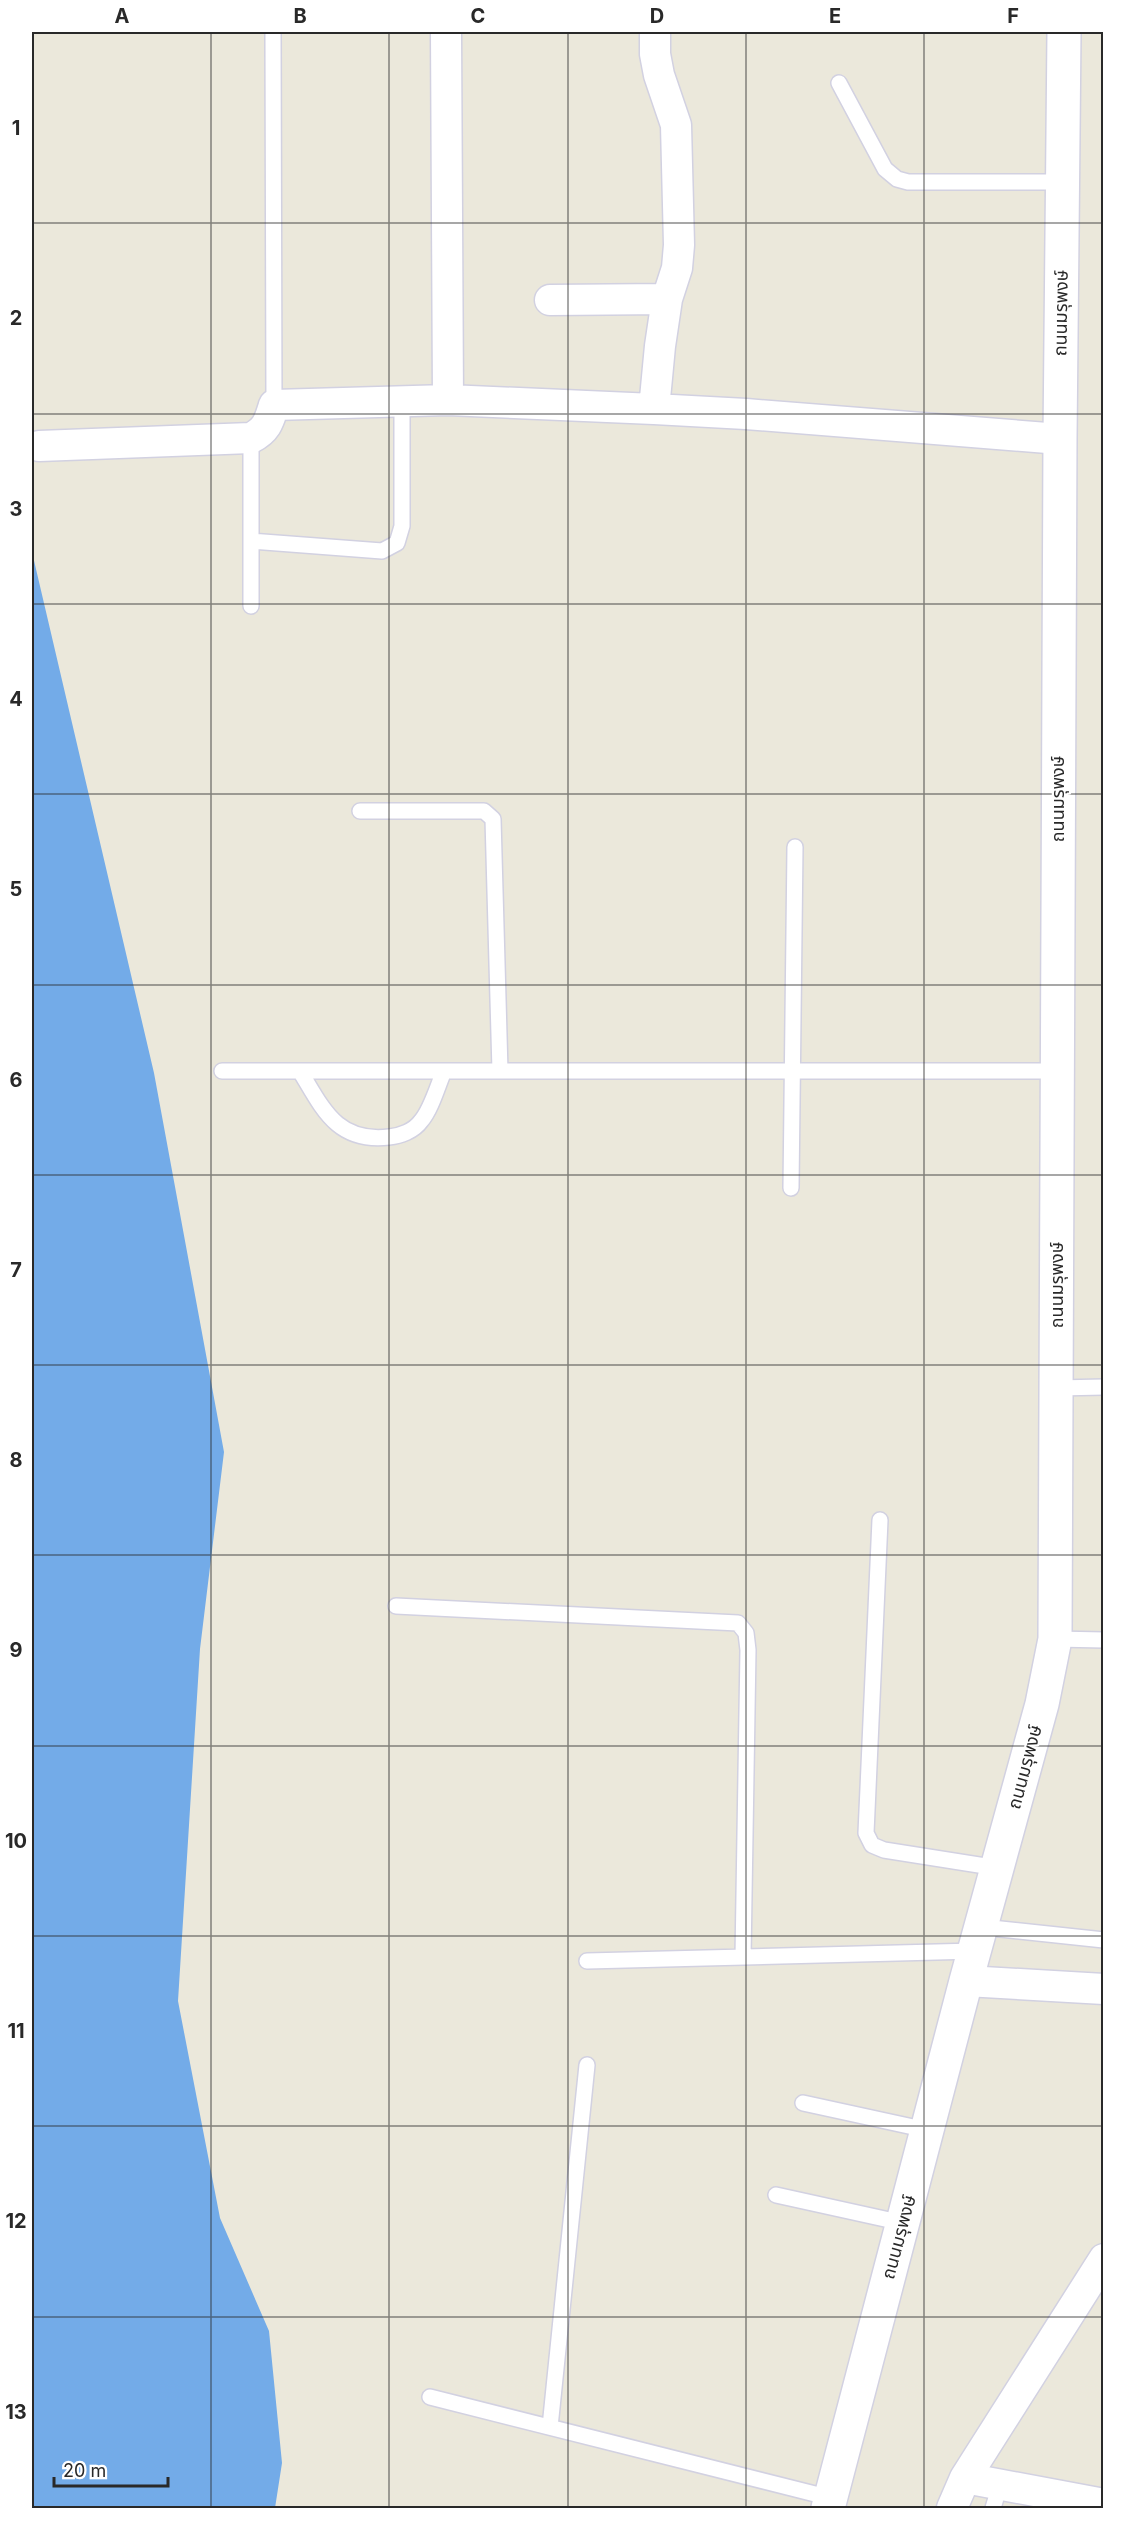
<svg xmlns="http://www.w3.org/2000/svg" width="1135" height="2540" font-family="Inter,'Noto Sans Thai',sans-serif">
<rect width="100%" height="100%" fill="#ebe8db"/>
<!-- water -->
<path fill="#73abe8" d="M32,552L154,1073L224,1452L200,1649L178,2001L220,2218L269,2331L282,2463L275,2508H32Z"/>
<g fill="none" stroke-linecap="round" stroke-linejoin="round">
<!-- lane casing -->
<g stroke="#d2d1e1" stroke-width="18">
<path id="lane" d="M273,32L274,405
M839,83L885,169L897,179L908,182H1062
M252,541L382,551L397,543L402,526V401
M251,606V438
M360,811H484L493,819L500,1071
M222,1071H1057
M300,1071C323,1109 337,1143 389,1137C400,1136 414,1131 421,1121C431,1110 438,1085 444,1071
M791,1188L795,847
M1057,1388L1104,1387
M880,1520L866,1833L872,1845L884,1850L998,1868
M396,1606L738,1623L746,1633L748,1650L743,1957
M1055,1639L1104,1640
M982,1927L1104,1940
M587,1961L975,1951
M803,2103L927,2130
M776,2195L903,2223
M430,2397L831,2498
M550,2427L587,2065
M993,2508L1000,2485"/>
</g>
<!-- street casing -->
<g stroke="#d2d1e1" stroke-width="33">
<path id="street" d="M446,32L448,400
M550,300L667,299
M654,409L660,346L667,299L677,268L679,245L676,125L659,75L655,54V32
M39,446L251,438C267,430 269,421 274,405L448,400L654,409L746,414L1060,439
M966,1981L1104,1989
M965,2478L1104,2259
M952,2508L965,2478L1104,2504"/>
</g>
<!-- secondary casing -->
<g stroke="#d2d1e1" stroke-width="36">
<path id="secondary" d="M828,2508L966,1981L1042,1704L1055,1639L1060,439L1064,32"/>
</g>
<!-- lane -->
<use href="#lane" stroke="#fff" stroke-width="15"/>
<!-- street -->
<use href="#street" stroke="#fff" stroke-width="30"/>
<!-- secondary -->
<use href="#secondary" stroke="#fff" stroke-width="33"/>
</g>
<!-- grid -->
<path fill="none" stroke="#292929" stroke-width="1.5" stroke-opacity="0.55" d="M211,32V2508M389,32V2508M568,32V2508M746,32V2508M924,32V2508M32,223H1104M32,414H1104M32,604H1104M32,794H1104M32,985H1104M32,1175H1104M32,1365H1104M32,1555H1104M32,1746H1104M32,1936H1104M32,2126H1104M32,2317H1104"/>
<g text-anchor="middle" stroke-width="4.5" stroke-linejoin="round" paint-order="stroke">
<!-- street labels -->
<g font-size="18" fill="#292929" stroke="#fff">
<text transform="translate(1061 313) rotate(-89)" y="6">ถนนมรุพงษ์</text>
<text transform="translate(1058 799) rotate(-90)" y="6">ถนนมรุพงษ์</text>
<text transform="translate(1057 1285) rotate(-90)" y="6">ถนนมรุพงษ์</text>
<text transform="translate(1025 1767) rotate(-75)" y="6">ถนนมรุพงษ์</text>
<text transform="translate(899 2237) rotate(-75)" y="6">ถนนมรุพงษ์</text>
</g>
</g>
<!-- border -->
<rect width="1135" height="2540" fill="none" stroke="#ffffff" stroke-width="66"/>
<!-- scale -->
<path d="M54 2477v9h114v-9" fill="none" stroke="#292929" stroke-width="3"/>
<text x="63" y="2477" font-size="18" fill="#292929" stroke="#ffffff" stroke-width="4.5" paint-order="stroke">20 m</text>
<rect x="33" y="33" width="1069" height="2474" fill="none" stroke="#292929" stroke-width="2"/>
<g font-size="20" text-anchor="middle" font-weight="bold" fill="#292929">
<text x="122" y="23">A</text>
<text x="300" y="23">B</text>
<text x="478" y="23">C</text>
<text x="657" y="23">D</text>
<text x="835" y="23">E</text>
<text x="1013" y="23">F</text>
<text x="16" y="135">1</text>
<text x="16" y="325">2</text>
<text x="16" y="516">3</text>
<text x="16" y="706">4</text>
<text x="16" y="896">5</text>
<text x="16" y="1087">6</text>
<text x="16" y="1277">7</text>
<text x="16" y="1467">8</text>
<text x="16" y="1657">9</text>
<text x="16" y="1848">10</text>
<text x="16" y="2038">11</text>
<text x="16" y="2228">12</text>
<text x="16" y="2419">13</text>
</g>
</svg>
